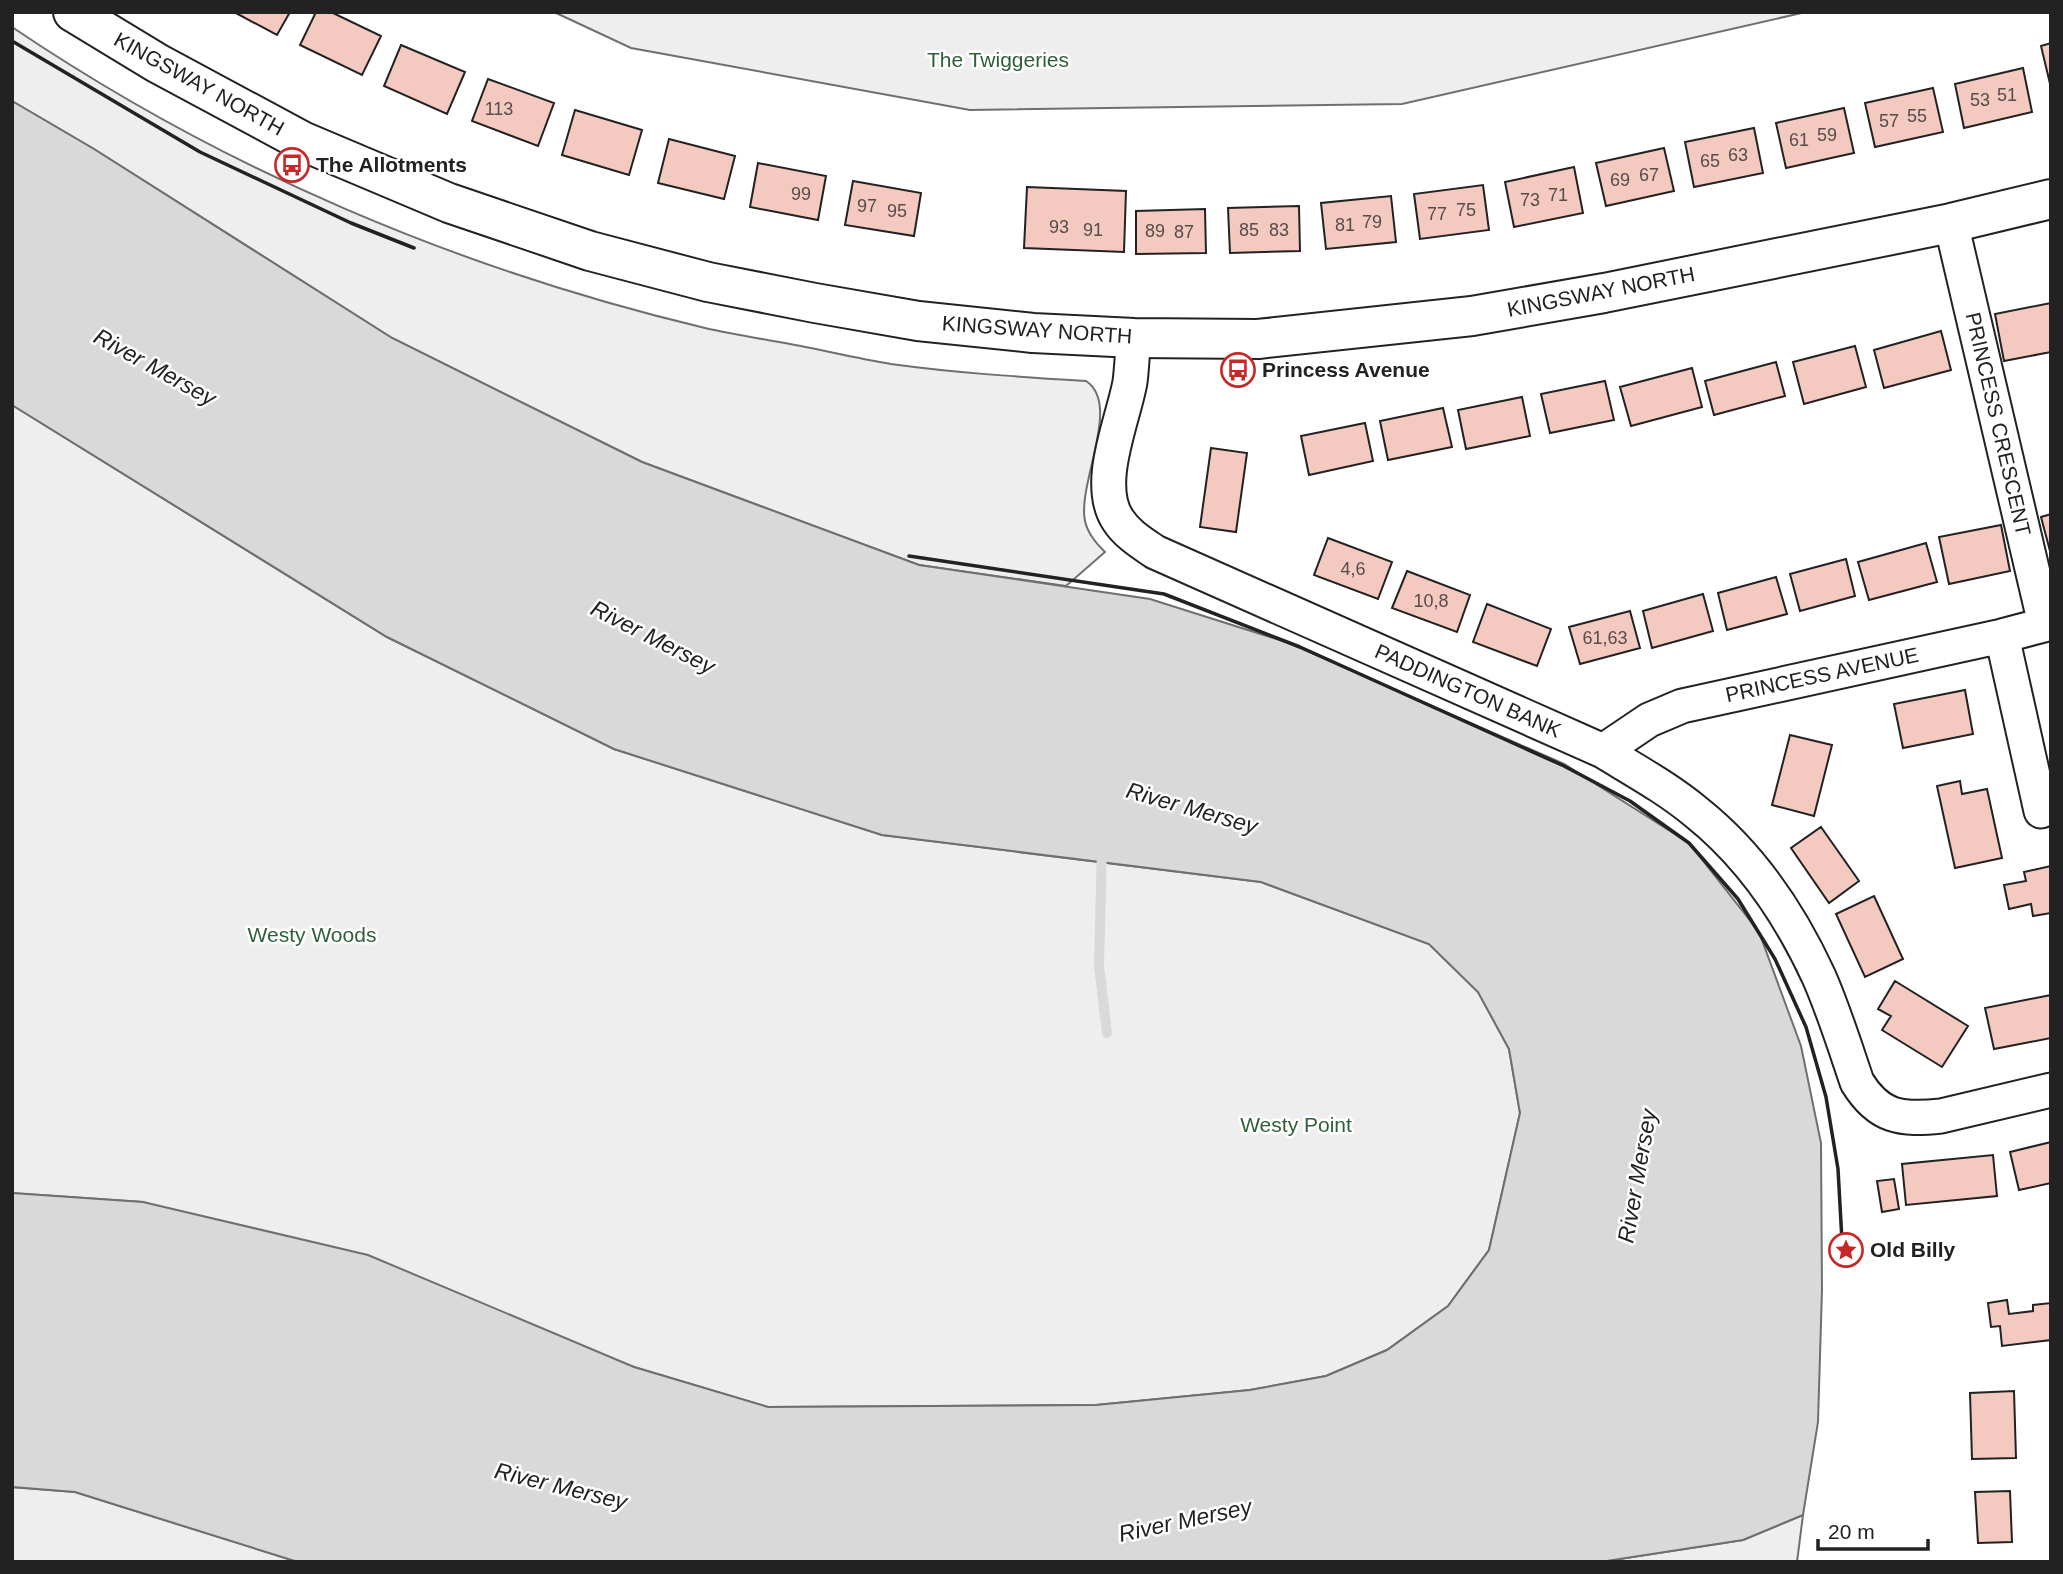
<svg xmlns="http://www.w3.org/2000/svg" width="2063" height="1574" font-family="Helvetica,sans-serif">
<rect width="100%" height="100%" fill="#fff"/>
<!-- green -->
<path fill="#eee" stroke="#6f6f6f" stroke-width="2" d="M554,12H1806L1402,104L970,110L631,48Z
M12,27C222,169 458,269 705,328C736,335 769,340 801,346C831,352 861,359 891,364C956,373 1021,377 1086,381C1122,404 1077,484 1085,521C1088,534 1096,543 1105,552L1066,586L919,565L642,462L392,338L94,149L12,101Z
M12,405L387,637L614,749L882,835L1261,882L1429,944L1478,992L1509,1049L1520,1113L1489,1250L1448,1306L1387,1350L1326,1376L1250,1390L1096,1405L768,1407L634,1367L143,1202L12,1193Z
M12,1487L75,1492L298,1562H12Z
M1803,1515L1797,1562H1600L1743,1540Z"/>
<!-- water -->
<path fill="#d9d9d9" stroke="#6f6f6f" stroke-width="2" d="M12,101L94,149L392,338L642,462L919,565L1150,599L1289,643L1564,764L1689,843L1759,932L1801,1046L1821,1143L1822,1290L1818,1422L1803,1515L1743,1540L1600,1562H298L75,1492L12,1487V1193L143,1202L368,1255L634,1367L768,1407L1096,1405L1250,1390L1326,1376L1387,1350L1448,1306L1489,1250L1520,1113L1509,1049L1478,992L1429,944L1261,882L882,835L614,749L387,637L12,405Z"/>
<g fill="none" stroke-linecap="round" stroke-linejoin="round">
<!-- stream -->
<path stroke="#d9d9d9" stroke-width="10" d="M1102,847L1099,966L1107,1033"/>
</g>
<!-- building -->
<path fill="#f3c9c0" stroke="#222" stroke-width="2" d="M234,12H290L277,35Z
M316,12H331L381,36L362,75L300,45Z
M2051,43V88L2041,46Z
M401,45L465,72L447,114L384,86Z
M2023,68L2032,112L1964,128L1955,84Z
M488,79L554,103L538,146L472,121Z
M1933,88L1943,132L1875,147L1865,103Z
M1844,108L1854,153L1786,168L1776,123Z
M575,110L642,130L629,175L562,155Z
M1754,128L1763,173L1694,187L1685,142Z
M669,139L735,156L724,199L658,183Z
M1664,148L1674,191L1606,206L1596,163Z
M758,163L826,176L818,220L750,207Z
M1574,167L1583,213L1514,227L1505,182Z
M853,181L921,193L914,236L845,225Z
M1483,185L1489,230L1420,239L1414,194Z
M1027,187L1126,191L1124,252L1024,248Z
M1391,196L1396,242L1326,249L1321,203Z
M1299,206L1300,251L1230,253L1228,208Z
M1205,209L1206,253L1136,254V211Z
M2051,303V352L2004,361L1995,314Z
M1941,331L1951,370L1884,388L1874,350Z
M1855,346L1866,387L1804,404L1793,362Z
M1776,362L1785,396L1714,415L1705,381Z
M1692,368L1702,407L1631,426L1620,387Z
M1605,381L1614,420L1550,433L1541,394Z
M1522,397L1530,436L1466,449L1458,410Z
M1443,408L1452,447L1388,460L1380,421Z
M1365,423L1373,461L1309,475L1301,436Z
M1211,448L1247,453L1236,532L1200,527Z
M2051,514V555L2041,517Z
M2001,525L2010,571L1949,584L1939,537Z
M1328,538L1392,562L1378,599L1314,575Z
M1926,543L1937,582L1869,600L1858,562Z
M1846,559L1855,596L1800,611L1790,574Z
M1407,571L1470,595L1457,632L1392,608Z
M1776,577L1787,614L1727,630L1718,593Z
M1703,594L1713,631L1652,648L1643,611Z
M1487,604L1551,629L1537,666L1473,642Z
M1630,611L1640,648L1580,664L1569,627Z
M1965,690L1973,734L1903,748L1894,704Z
M1790,735L1832,745L1814,816L1772,805Z
M1960,781L1962,794L1987,789L2002,858L1955,868L1937,786Z
M1821,827L1859,881L1829,903L1791,848Z
M2051,866V913L2033,916L2031,904L2009,909L2004,885L2026,881L2024,872Z
M1874,896L1903,959L1865,977L1836,914Z
M1895,981L1968,1026L1942,1067L1882,1030L1891,1016L1878,1009Z
M2051,995V1038L1994,1049L1985,1008Z
M2051,1142V1183L2019,1190L2010,1152Z
M1993,1155L1997,1196L1906,1205L1902,1164Z
M1894,1179L1899,1209L1882,1212L1877,1181Z
M2007,1300L2009,1314L2033,1311V1305L2051,1303V1340L2002,1346L2000,1326L1991,1327L1988,1303Z
M2014,1391L2016,1458L1972,1459L1970,1393Z
M2010,1491L2012,1542L1978,1543L1975,1492Z"/>
<g fill="none" stroke-linecap="round" stroke-linejoin="round">
<!-- street casing -->
<g stroke="#222" stroke-width="37">
<path id="street" d="M1951,223L2045,624
M1134,338C1132,353 1132,367 1130,382C1123,421 1094,484 1118,520C1127,534 1142,543 1155,552L1603,751C1634,770 1667,788 1696,812C1750,855 1790,914 1819,977C1834,1011 1845,1047 1857,1082C1879,1118 1901,1120 1941,1116L2051,1090
M2002,636L2041,811
M1603,751L1649,720L1682,706L2002,636L2051,623"/>
</g>
<!-- primary casing -->
<g stroke="#222" stroke-width="42">
<path id="primary" d="M73,12L157,63L302,141L449,203L590,251L708,282L815,303L918,321L1033,333L1134,338L1258,339L1472,316L1604,293L1951,223L2051,199"/>
</g>
<!-- street -->
<use href="#street" stroke="#fff" stroke-width="33"/>
<!-- primary -->
<use href="#primary" stroke="#fff" stroke-width="38"/>
<!-- wall -->
<path stroke="#222" stroke-width="3.5" d="M12,41L200,152L351,223L414,248
M909,556L1164,594L1300,647L1564,766L1630,801L1689,843L1738,899L1775,959L1806,1027L1826,1097L1838,1169L1842,1241"/>
</g>
<!-- icons -->
<defs>
<g id="bus-ring" transform="scale(1.75)"><circle r="9.5" fill="#fff" stroke="#c62828" stroke-width="1.5"/><path d="M-5-6H5V4H4V6H2V4H-2V6H-4V4H-5ZM-3.5-4V0h7V-4ZM-3.5 1.2v1.5H-2V1.2ZM2 1.2v1.5H3.5V1.2Z" fill="#c62828"/></g>
<g id="sight-ring" transform="scale(1.75)"><circle r="9.5" fill="#fff" stroke="#c62828" stroke-width="1.5"/><path d="M0-6L1.8-2.2L6-1.7L2.9 1.2L3.7 5.4L0 3.3L-3.7 5.4L-2.9 1.2L-6-1.7L-1.8-2.2Z" fill="#c62828"/></g>
</defs>
<g fill-rule="evenodd">
<use href="#bus-ring" x="292" y="165"/>
<use href="#bus-ring" x="1238" y="370"/>
<use href="#sight-ring" x="1846" y="1250"/>
</g>
<g text-anchor="middle" stroke-width="5" stroke-linejoin="round" paint-order="stroke">
<!-- number labels -->
<g font-size="18" fill="#564c4a">
<text x="2007" y="101">51</text>
<text x="1980" y="106">53</text>
<text x="499" y="115">113</text>
<text x="1917" y="122">55</text>
<text x="1889" y="127">57</text>
<text x="1827" y="141">59</text>
<text x="1799" y="146">61</text>
<text x="1738" y="161">63</text>
<text x="1710" y="167">65</text>
<text x="1649" y="181">67</text>
<text x="1620" y="186">69</text>
<text x="801" y="200">99</text>
<text x="1558" y="201">71</text>
<text x="1530" y="206">73</text>
<text x="867" y="212">97</text>
<text x="1466" y="216">75</text>
<text x="897" y="217">95</text>
<text x="1437" y="220">77</text>
<text x="1372" y="228">79</text>
<text x="1345" y="231">81</text>
<text x="1059" y="233">93</text>
<text x="1093" y="236">91</text>
<text x="1249" y="236">85</text>
<text x="1279" y="236">83</text>
<text x="1155" y="237">89</text>
<text x="1184" y="238">87</text>
<text x="1353" y="575">4,6</text>
<text x="1431" y="607">10,8</text>
<text x="1605" y="644">61,63</text>
</g>
<!-- park labels -->
<g font-size="21" fill="#2f5e38" stroke="#fff">
<text x="998" y="67">The Twiggeries</text>
<text x="312" y="942">Westy Woods</text>
<text x="1296" y="1132">Westy Point</text>
</g>
<!-- street labels -->
<g font-size="21" fill="#222" stroke="#fff">
<text transform="translate(199 84) rotate(29)" y="7">KINGSWAY NORTH</text>
<text transform="translate(1601 292) rotate(-11)" y="7">KINGSWAY NORTH</text>
<text transform="translate(1037 330) rotate(4)" y="7">KINGSWAY NORTH</text>
<text transform="translate(1998 424) rotate(77)" y="7">PRINCESS CRESCENT</text>
<text transform="translate(1822 675) rotate(-12)" y="7">PRINCESS AVENUE</text>
<text transform="translate(1468 691) rotate(24)" y="7">PADDINGTON BANK</text>
</g>
<!-- poi labels -->
<g font-size="21" font-weight="bold" fill="#222" stroke="#fff" text-anchor="start">
<text x="316" y="172">The Allotments</text>
<text x="1262" y="377">Princess Avenue</text>
<text x="1870" y="1257">Old Billy</text>
</g>
<!-- water labels -->
<g font-size="23" font-style="italic" fill="#222" stroke="#fff">
<text transform="translate(155 367) rotate(29)" y="8">River Mersey</text>
<text transform="translate(653 637) rotate(27)" y="8">River Mersey</text>
<text transform="translate(1192 808) rotate(16)" y="8">River Mersey</text>
<text transform="translate(1637 1176) rotate(-80)" y="8">River Mersey</text>
<text transform="translate(561 1486) rotate(14)" y="8">River Mersey</text>
<text transform="translate(1185 1520) rotate(-12)" y="8">River Mersey</text>
</g>
</g>
<!-- border -->
<rect width="2063" height="1574" fill="none" stroke="#222222" stroke-width="28"/>
<!-- scale -->
<path d="M1818 1539v10h110v-10" fill="none" stroke="#222222" stroke-width="3.5"/>
<text x="1828" y="1539" font-size="21" fill="#222222" stroke="#ffffff" stroke-width="5" paint-order="stroke">20 m</text>
</svg>
